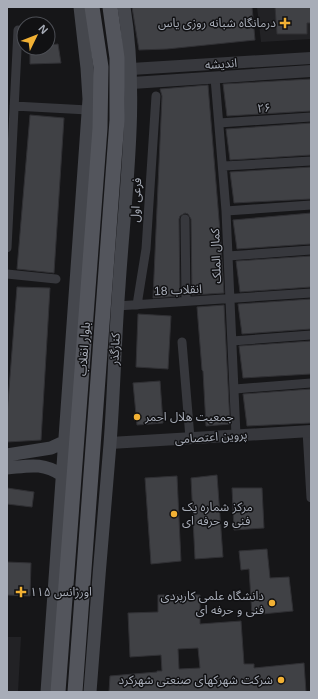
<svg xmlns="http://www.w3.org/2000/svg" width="318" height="699" font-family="Helvetica,'Noto Sans Arabic',sans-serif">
<rect width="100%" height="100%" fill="#161618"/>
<!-- built -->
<path fill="#222225" d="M257,7H311V39L261,42Z
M7,637H21L18,692H7Z"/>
<!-- building -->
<path fill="#404145" stroke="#303034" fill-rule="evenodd" d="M132,7H252L255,40L167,49L139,50Z
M275,7H311V23H307V34H277Z
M58,44L61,63L30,64V48H48V45Z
M311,79V111L227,116L223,84Z
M208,85L221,244L224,293L192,295L191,219L188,214L185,213L180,216L179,219L180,296L153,298L162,96L160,89Z
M30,115L64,118L54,273L17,269Z
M311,123V155L230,160L226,129Z
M311,167V199L234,203L230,172Z
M311,213V244L237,249L233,220Z
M311,256V287L240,292L236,261Z
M17,287L50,288L41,440L7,442V415Z
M311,299V329L242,334L238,304Z
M224,305L230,424L206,426L203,371L202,370L197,307Z
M138,314L171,316L168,369L136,367Z
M311,341V374L243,378L239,346Z
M160,381L163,423L137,425L133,383Z
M311,389V423L247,426L243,394Z
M217,475L223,557L195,559L191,478Z
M177,476L181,561L151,564L145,478Z
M7,488L34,492L32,507L7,504Z
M232,488H262L264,528L234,530Z
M267,549L270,578L289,577L293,611L252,615L249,569L241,570L239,551Z
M7,562L31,563L30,596L7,595Z
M158,595H200V624L241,621L244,664H254V668L304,663L306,692H109L110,676L157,672V671H162L161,655L130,657L128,613L158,612ZM198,648L200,668L179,669L178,649Z"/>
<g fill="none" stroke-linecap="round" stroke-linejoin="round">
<!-- minor -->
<path stroke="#37383d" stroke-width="9" d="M215,78L226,211L236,435
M14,106L88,110
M219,123L311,117
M224,166L311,161
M226,211L311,205
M185,219L186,301
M7,248L18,30
M228,256L311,250
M7,274L56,279
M137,305L146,249L156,96
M117,306L311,293
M232,341L311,335
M182,342L190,438
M235,389L311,383
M307,431L311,498"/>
<!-- tertiary -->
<path stroke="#37383d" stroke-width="12" d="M131,69L311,58
M132,83L311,71
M110,443L311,431"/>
<!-- secondary -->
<path stroke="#45474d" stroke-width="13" d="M7,455L51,448L64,442
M7,468C29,466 42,462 62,475
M47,692L89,99L87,68L80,7
M90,692C96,609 103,527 110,444C114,392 115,338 119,286C125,193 139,99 124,7"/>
<!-- primary -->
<path stroke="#53555c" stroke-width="15" d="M58,692L100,128L101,67L92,7
M75,692L117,120V58L110,7"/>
</g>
<!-- markers -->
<g fill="#f2b134" stroke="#111113" stroke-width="1.5">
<path d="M283 17h4v4h4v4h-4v4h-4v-4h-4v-4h4z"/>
<circle cx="137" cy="417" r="4"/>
<circle cx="174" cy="514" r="4"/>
<path d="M19 586h4v4h4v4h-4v4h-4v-4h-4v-4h4z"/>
<circle cx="272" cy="603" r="4"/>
<circle cx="281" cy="680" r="4"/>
</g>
<g text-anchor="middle" stroke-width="3" stroke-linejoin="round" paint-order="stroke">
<!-- poi labels -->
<g font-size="12" fill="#a8adb8" stroke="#111113" text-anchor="end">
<text x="276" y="27">درمانگاه شبانه روزی یاس</text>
<text x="145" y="421" text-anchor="start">جمعیت هلال احمر</text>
<text x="182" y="511" text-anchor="start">مرکز شماره یک<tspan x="182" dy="14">فنی و حرفه ای</tspan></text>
<text x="30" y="596" text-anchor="start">اورژانس ۱۱۵</text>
<text x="264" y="600">دانشگاه علمی کاربردی<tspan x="264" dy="14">فنی و حرفه ای</tspan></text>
<text x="273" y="684">شرکت شهرکهای صنعتی شهرکرد</text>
</g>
<!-- street labels -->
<g font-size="12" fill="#a8adb8" stroke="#111113">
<text transform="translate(221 64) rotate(-4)" y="4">اندیشه</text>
<text transform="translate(264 108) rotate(-4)" y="4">۲۶</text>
<text transform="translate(136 200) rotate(-87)" y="4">فرعی اول</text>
<text transform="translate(216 256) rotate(-92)" y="4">کمال الملک</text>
<text transform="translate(178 290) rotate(-3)" y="4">انقلاب 18</text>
<text transform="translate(84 349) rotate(-86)" y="4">بلوار انقلاب</text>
<text transform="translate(115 349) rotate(-87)" y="4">کنارگذر</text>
<text transform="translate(211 437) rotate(-4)" y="4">پروین اعتصامی</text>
</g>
</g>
<!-- border -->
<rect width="318" height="699" fill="none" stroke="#a8adb8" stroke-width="16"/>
<!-- north arrow -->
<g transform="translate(36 36) rotate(47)"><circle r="19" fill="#111113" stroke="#4d4f55"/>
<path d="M0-3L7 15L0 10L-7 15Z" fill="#f2b134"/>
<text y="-6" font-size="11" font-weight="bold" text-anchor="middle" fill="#a8adb8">N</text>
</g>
</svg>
